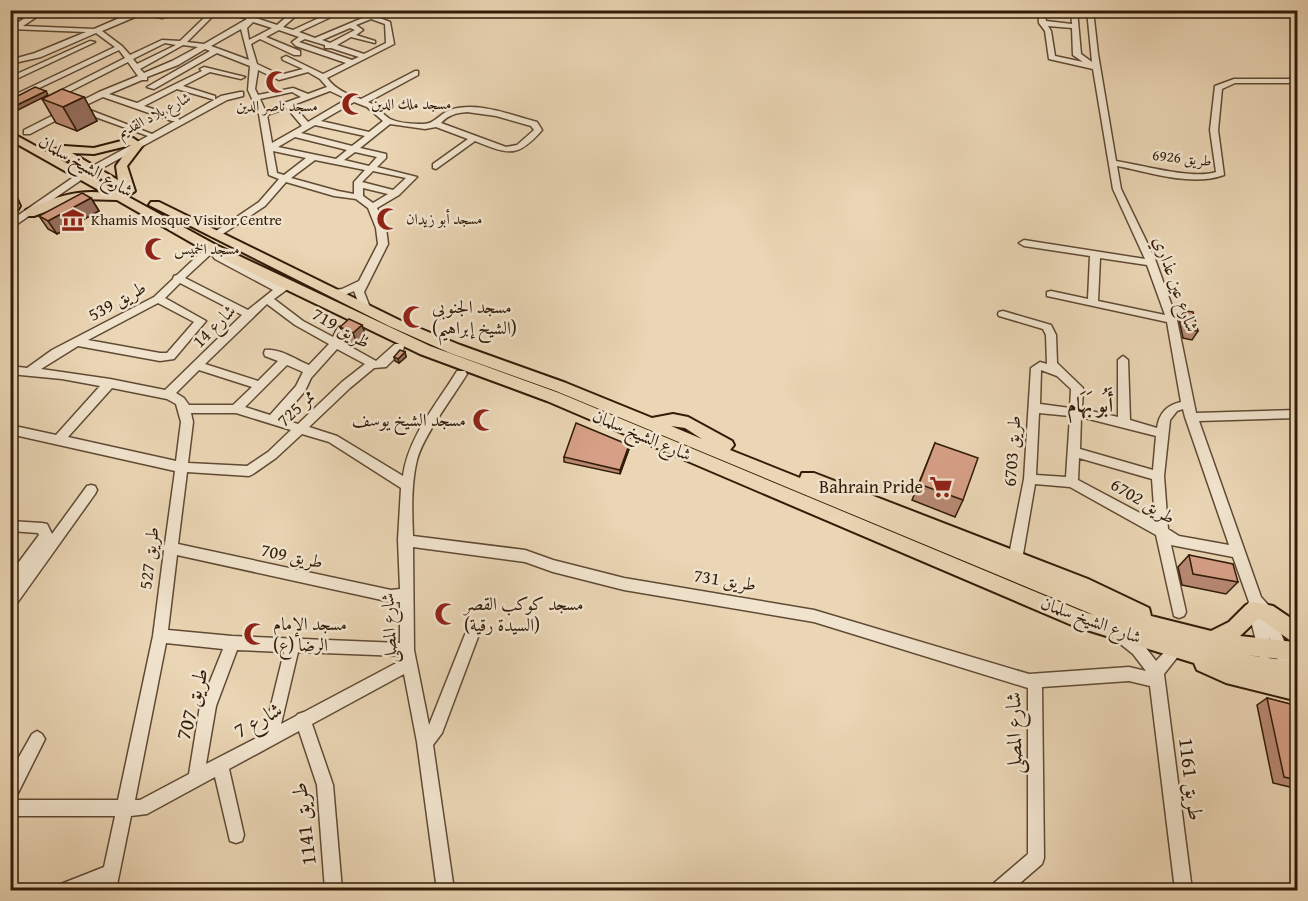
<svg xmlns="http://www.w3.org/2000/svg" width="1308" height="901" font-family="'Gentium Book Plus',Amiri,serif">
<rect width="100%" height="100%" fill="#ead5b4"/>
<filter id="stains"><feTurbulence type="fractalNoise" baseFrequency=".00333" numOctaves="4"/><feColorMatrix values="0 0 0 0 .2 0 0 0 0 .09 0 0 0 0 .02 0 0 0 .5 -.17"/></filter>
<radialGradient id="worn" r=".72"><stop offset=".6" stop-color="#630" stop-opacity="0"/><stop offset="1" stop-color="#630" stop-opacity=".3"/></radialGradient>
<g fill="none" stroke-linecap="round" stroke-linejoin="round">
<!-- minor casing -->
<g stroke="#604a33" stroke-width="3">
<path id="minor" d="M38,10H47L23,26L94,29L138,10L162,14L176,10H189L162,18L142,14L102,31L122,46L130,55L162,40L180,41L205,17L201,13L203,10H211L208,13L212,17L187,42L204,44L247,19L222,10H233L250,16L255,10H262L256,18L277,25L291,13L288,10H320L306,16L298,14L283,27L293,30L336,10H346L299,32L315,38L365,17L348,10H359L390,22L394,44L327,78C336,90 347,94 361,99L415,71H418V75L368,102C377,105 382,114 390,119C398,123 414,124 422,124C434,125 439,114 450,110C477,101 511,115 537,122L542,130C517,159 508,154 475,141L436,169L433,168V164L468,139L436,127L425,129L390,124L360,148L386,154V158L377,167L417,177L399,195L377,208L386,228L388,244L364,292L371,310L366,313L361,310L354,291C346,295 333,299 326,293L327,291L342,289L359,281L378,244L376,228L368,208L356,199L334,196L286,182L265,206L218,237H212L210,235L259,202L279,179L269,175L259,114L248,90L250,66L217,53L154,89L147,87L210,51L205,49L178,65L147,77V80H142L109,94L137,103L202,71L200,69L204,67L245,77L241,79L210,72L183,86L215,96V100L177,89L144,106L178,117L179,120L221,96L240,92H243V96L227,100L84,178L10,229V221L78,174L148,136L76,110L30,134H24V130L99,92L138,76L128,62L59,97L52,95L125,58L119,50L10,102V97L115,47L96,33L41,57L10,64V60L35,53L86,32L10,29V25H14L25,18L10,17V13L31,15ZM371,19L385,24L386,43L364,54L337,45L351,37L375,43V41L356,35L363,30L356,25ZM253,22L272,28L249,40L247,28ZM350,28L355,30L330,43L322,40ZM241,29L249,60L211,46ZM279,30L299,37L292,42L296,46L346,63L323,74L286,56L282,58L283,60L303,69L280,75L257,64L251,44L260,39L294,55H300V51L266,37ZM305,39L325,45V48H331L359,57L352,60L299,42ZM165,43L176,45L137,64L133,59ZM183,45L198,47L172,61L144,73L140,69ZM258,70L279,80L308,72L320,79L327,87L308,94L293,88L258,95L255,89ZM330,91L347,99L308,122L293,105ZM292,92L301,97L265,110L260,99ZM103,97L172,121H175L152,134L82,107ZM354,102L367,107L383,121L369,132L321,121ZM287,108L302,126L272,143L267,115ZM467,112L496,116L531,126L534,130L517,145L506,147L441,123C448,115 456,113 467,112ZM315,125L365,136L352,146L301,133ZM295,137L347,150L336,159L278,147ZM273,151L306,158L284,175L277,173ZM355,152L377,157L369,166L344,160ZM315,160L365,170L354,182V194L338,191L291,178ZM373,171L406,178L393,190L362,182ZM363,188L388,194L373,203L363,196Z
M1038,10H1044L1046,21L1072,24L1071,10H1077L1081,54L1092,62L1087,10H1093L1098,54L1116,161C1142,165 1193,180 1216,172L1210,130L1215,86L1234,79H1298V83H1235L1222,89L1218,130L1224,175C1191,187 1150,172 1117,166L1121,189L1155,259L1177,320L1196,413L1298,410V418L1199,421L1261,597L1271,608L1296,671L1294,676L1289,678L1284,676L1269,637L1272,652L1270,657L1265,659L1260,657L1247,605L1249,602L1233,557L1171,545L1186,612L1184,616L1179,618L1174,616L1156,535L1070,487L1035,484L1022,560L1020,564L1015,566L1010,564L1008,560L1024,479L1031,368L1040,362L1047,364L1046,335L1043,329L999,316L998,314L999,312L1003,311L1051,325L1056,335L1057,363L1083,388L1082,409L1118,417V360L1123,356L1128,360L1130,420L1157,428C1159,413 1167,405 1181,402L1167,322L1047,296V292L1051,291L1088,299L1090,256L1024,246L1019,243L1024,240L1145,259L1113,189L1093,69L1049,59L1045,31L1039,23ZM1048,26L1072,28L1073,55L1083,62L1055,56L1051,31ZM1100,258L1147,265L1165,315L1098,301ZM1041,370L1057,376L1071,389L1070,408L1040,404ZM1183,409L1185,417L1229,545L1179,536L1168,529L1164,476L1170,420L1177,411ZM1039,413L1070,416L1066,477L1036,475ZM1081,417L1156,436L1153,470L1080,449ZM1079,458L1152,479L1155,521L1078,480Z
M90,41L95,42L10,82V77Z
M211,245L214,246L221,255L280,285L289,284V288L274,299L303,321L333,337L338,327H346L347,329L342,342L376,361L395,344H403L404,347L403,350L386,367L374,368L350,388L309,427L337,436L403,476C408,437 437,404 457,371H465L467,374C453,397 423,436 417,460C411,484 412,511 413,536L525,550L553,560L624,578L814,610L1029,674L1129,667L1146,671L1133,654L1113,638L1111,633L1113,628L1118,627L1143,644L1156,661L1171,645L1176,643L1181,645L1183,650L1164,674L1192,890H1175L1150,686L1129,681L1042,687L1044,858L1042,864L1012,890H991L993,884L1028,854V688L814,622L624,590L553,572L525,562L413,547L414,650L429,725L466,632L471,630L476,632L478,637L442,733L433,745L454,890H437L417,742L404,674L312,724L333,785L342,890H325L317,785L299,731L229,769L244,835L242,841L236,843L230,841L215,777L147,814L131,816L116,890H100V886L89,890H59L61,884L104,867L115,816H10V800H118L153,636L164,551L162,548L165,544L175,471L10,434V425L56,435L100,386L62,379L10,374V366L27,368L52,350L154,297L173,279L174,276L177,275L208,246ZM211,254L215,259L273,290L248,310L185,278ZM180,283L242,315L165,390L110,379L41,369L78,346L160,361L174,359L206,321L165,298ZM158,303L194,322L167,353H160L88,340ZM267,304L295,325L329,344L309,365C296,360 280,348 265,350L264,353L265,356L278,361L258,381L205,364ZM337,349L365,364L342,382L298,424L281,419L305,391L311,378ZM287,365L303,372L296,386L270,415L245,407ZM199,370L252,387L233,405H189L184,398L176,393ZM112,388L167,399L176,404L181,422L176,461L68,437ZM191,413H236L291,430L268,452L247,466L188,463L193,422ZM302,434L329,442L401,488L398,540L400,589L391,590L178,544L187,472L249,476L253,474L276,458ZM177,555L391,602H400V643L232,636L168,630ZM166,643L223,649L200,706L189,774L140,800H135ZM237,650L284,652L264,734L206,764L216,706ZM298,652L401,656L402,660L304,712L298,714L296,716L281,724Z
M91,485L95,486L97,490L95,494L15,606L10,608V574L39,535L38,533L10,531V521L42,523L47,524L52,534L87,486Z
M37,731L42,734L45,739L16,797L10,799V773L32,734Z"/>
</g>
<!-- major casing -->
<g stroke="#321c08" stroke-width="4">
<path id="major" d="M10,132L216,245L430,346L559,393L1084,612L1094,615L556,391L450,353L389,326L149,205L151,202H159L399,320L460,345L566,383L652,418L673,414L688,417L732,441L734,445L730,450L800,478L802,473H814L1088,579L1149,608L1151,616L1211,631L1229,622L1246,605L1253,602L1273,606L1298,623V661L1247,655L1298,662V701L1226,683L1197,670L1194,663L1074,626L547,401L420,354L206,251L117,200L80,199L34,216H26V210C50,199 76,189 104,193L10,140ZM671,426L685,428L702,439ZM1259,618L1291,641L1294,642L1240,636Z
M133,138L143,145L127,166L135,191L129,195L53,150L64,146L94,148ZM131,145L116,166L118,180L72,153L94,154Z
M10,192L14,193L20,206L14,216L10,217Z"/>
</g>
<!-- minor -->
<use href="#minor" fill="#f1e4ce" fill-rule="evenodd"/>
<!-- major -->
<use href="#major" fill="#ead5b4" fill-rule="evenodd"/>
</g>
<!-- wall -->
<path fill="#b88973" stroke="#321c08" stroke-width="1.5" d="M84,97L97,121L77,131L56,123L42,99Z
M91,198L99,211L57,234L48,229L39,216Z
M1185,311L1198,331L1192,340L1183,338L1179,319Z
M340,327L367,338L358,346L345,340Z
M405,352L406,357L399,363L395,361L394,357Z
M935,443L963,500L955,517L912,500Z
M629,449L620,474L564,462V457Z
M1189,555L1238,582L1226,594L1182,585L1178,567Z
M1267,698L1298,706V789L1273,783L1257,705Z"/>
<!-- shaded-wall -->
<path fill="#966f5e" stroke="#321c08" stroke-width="1.5" d="M46,91L48,95L16,111L13,107Z
M84,97L97,121L77,131L63,107Z
M91,198L99,211L57,234L48,221Z
M362,325L367,338L358,346L353,333Z
M405,352L406,357L399,363L398,359Z
M629,445V449L620,474V470Z"/>
<!-- building -->
<path fill="#d69f86" stroke="#321c08" stroke-width="1.5" d="M35,87L46,91L13,107L10,106V100Z
M62,89L84,97L63,107L42,99Z
M82,193L91,198L48,221L39,216Z
M1185,311L1193,312L1198,331L1189,330Z
M349,319L362,325L353,333L340,327Z
M400,350L405,352L398,359L394,357Z
M576,423L629,445L620,470L564,457Z
M935,443L978,458L963,500L919,484Z
M1189,555L1233,564L1238,582L1193,574Z
M1267,698L1298,706V780L1284,777Z"/>
<!-- icons -->
<defs>
<g id="mosque-bare" transform="scale(1.8)"><path d="M3.5-4.9A6 6 0 1 0 3.5 4.9A5 5 0 1 1 3.5-4.9Z" fill="#8f2418" stroke="#f1e4ce" stroke-width="2.5" paint-order="stroke"/></g>
<g id="museum-bare" transform="scale(1.8)"><path d="M0-6L6-3V-2H-6V-3ZM-5-1h2V3h-2ZM-1-1h2V3h-2ZM3-1h2V3H3ZM-6 4H6V6H-6Z" fill="#8f2418" stroke="#f1e4ce" stroke-width="2.5" paint-order="stroke"/></g>
<g id="supermarket-bare" transform="scale(1.8)"><path d="M-6-5.5h2.5l.6 2H6L4.5 2H-2.5L-4.4-4H-6ZM-1.5 3.2a1.3 1.3 0 1 0 .1 0ZM3 3.2a1.3 1.3 0 1 0 .1 0Z" fill="#8f2418" stroke="#f1e4ce" stroke-width="2.5" paint-order="stroke"/></g>
</defs>
<g fill-rule="evenodd">
<use href="#mosque-bare" x="277" y="82"/>
<use href="#mosque-bare" x="353" y="104"/>
<use href="#mosque-bare" x="388" y="219"/>
<use href="#museum-bare" x="73" y="220"/>
<use href="#mosque-bare" x="156" y="249"/>
<use href="#mosque-bare" x="414" y="317"/>
<use href="#mosque-bare" x="484" y="420"/>
<use href="#supermarket-bare" x="941" y="487"/>
<use href="#mosque-bare" x="446" y="614"/>
<use href="#mosque-bare" x="255" y="634"/>
</g>
<g text-anchor="middle" stroke-width="5" stroke-linejoin="round" paint-order="stroke">
<!-- far-poi labels -->
<g font-size="15" fill="#321c08" stroke="#f1e4ce" text-anchor="start">
<text x="371" y="109">مسجد ملك الدين</text>
<text x="277" y="111" text-anchor="middle">مسجد ناصر الدين</text>
<text x="406" y="224">مسجد أبو زيدان</text>
<text x="91" y="225">Khamis Mosque Visitor Centre</text>
<text x="174" y="254">مسجد الخميس</text>
</g>
<!-- far-street labels -->
<g font-size="15" fill="#321c08" stroke="#f1e4ce">
<text transform="translate(154 115) rotate(-28)" y="5">شارع بلاد القديم</text>
<text transform="translate(1182 158) rotate(6)" y="5">طريق 6926</text>
</g>
<!-- street labels -->
<g font-size="18" fill="#321c08" stroke="#f1e4ce">
<text transform="translate(86 166) rotate(30)" y="6">شارع الشيخ سلمان</text>
<text transform="translate(1176 284) rotate(70)" y="6">شارع عين عذاري</text>
<text transform="translate(117 301) rotate(-29)" y="6">طريق 539</text>
<text transform="translate(214 326) rotate(-45)" y="6">شارع 14</text>
<text transform="translate(341 328) rotate(30)" y="6">طريق 719</text>
<text transform="translate(296 408) rotate(-44)" y="6">ممر 725</text>
<text transform="translate(642 435) rotate(23)" y="6">شارع الشيخ سلمان</text>
<text transform="translate(1012 451) rotate(-86)" y="6">طريق 6703</text>
<text transform="translate(1143 501) rotate(31)" y="6">طريق 6702</text>
<text transform="translate(292 556) rotate(12)" y="6">طريق 709</text>
<text transform="translate(149 558) rotate(-83)" y="6">طريق 527</text>
<text transform="translate(725 580) rotate(9)" y="6">طريق 731</text>
<text transform="translate(1091 620) rotate(20)" y="6">شارع الشيخ سلمان</text>
<text transform="translate(389 628) rotate(-93)" y="6">شارع المصلى</text>
</g>
<!-- poi labels -->
<g font-size="18" fill="#321c08" stroke="#f1e4ce" text-anchor="start">
<text x="432" y="313">مسجد الجنوبي<tspan x="432" dy="21">(الشيخ إبراهيم)</tspan></text>
<text x="466" y="426" text-anchor="end">مسجد الشيخ يوسف</text>
<text x="923" y="493" text-anchor="end">Bahrain Pride</text>
<text x="464" y="610">مسجد كوكب القصر<tspan x="464" dy="21">(السيدة رقية)</tspan></text>
<text x="273" y="630">مسجد الإمام<tspan x="273" dy="21">الرضا (ع)</tspan></text>
</g>
<!-- quarter labels -->
<g font-size="21" font-weight="bold" fill="#321c08" stroke="#f1e4ce">
<text x="1090" y="412">أَبُو بَهَام</text>
</g>
<!-- near-street labels -->
<g font-size="21" fill="#321c08" stroke="#f1e4ce">
<text transform="translate(192 704) rotate(-75)" y="7">طريق 707</text>
<text transform="translate(258 720) rotate(-29)" y="7">شارع 7</text>
<text transform="translate(1014 733) rotate(-91)" y="7">شارع المصلى</text>
<text transform="translate(1191 779) rotate(83)" y="7">طريق 1161</text>
<text transform="translate(304 824) rotate(-97)" y="7">طريق 1141</text>
</g>
</g>
<!-- margin -->
<rect width="1308" height="901" fill="none" stroke="#ead5b4" stroke-width="36"/>
<rect x="12" y="12" width="1284" height="877" fill="none" stroke="#321c08" stroke-width="3"/>
<rect x="18" y="18" width="1272" height="865" fill="none" stroke="#321c08" stroke-width="1.5"/>
<rect width="100%" height="100%" filter="url(#stains)"/>
<rect width="100%" height="100%" fill="url(#worn)"/>
</svg>
